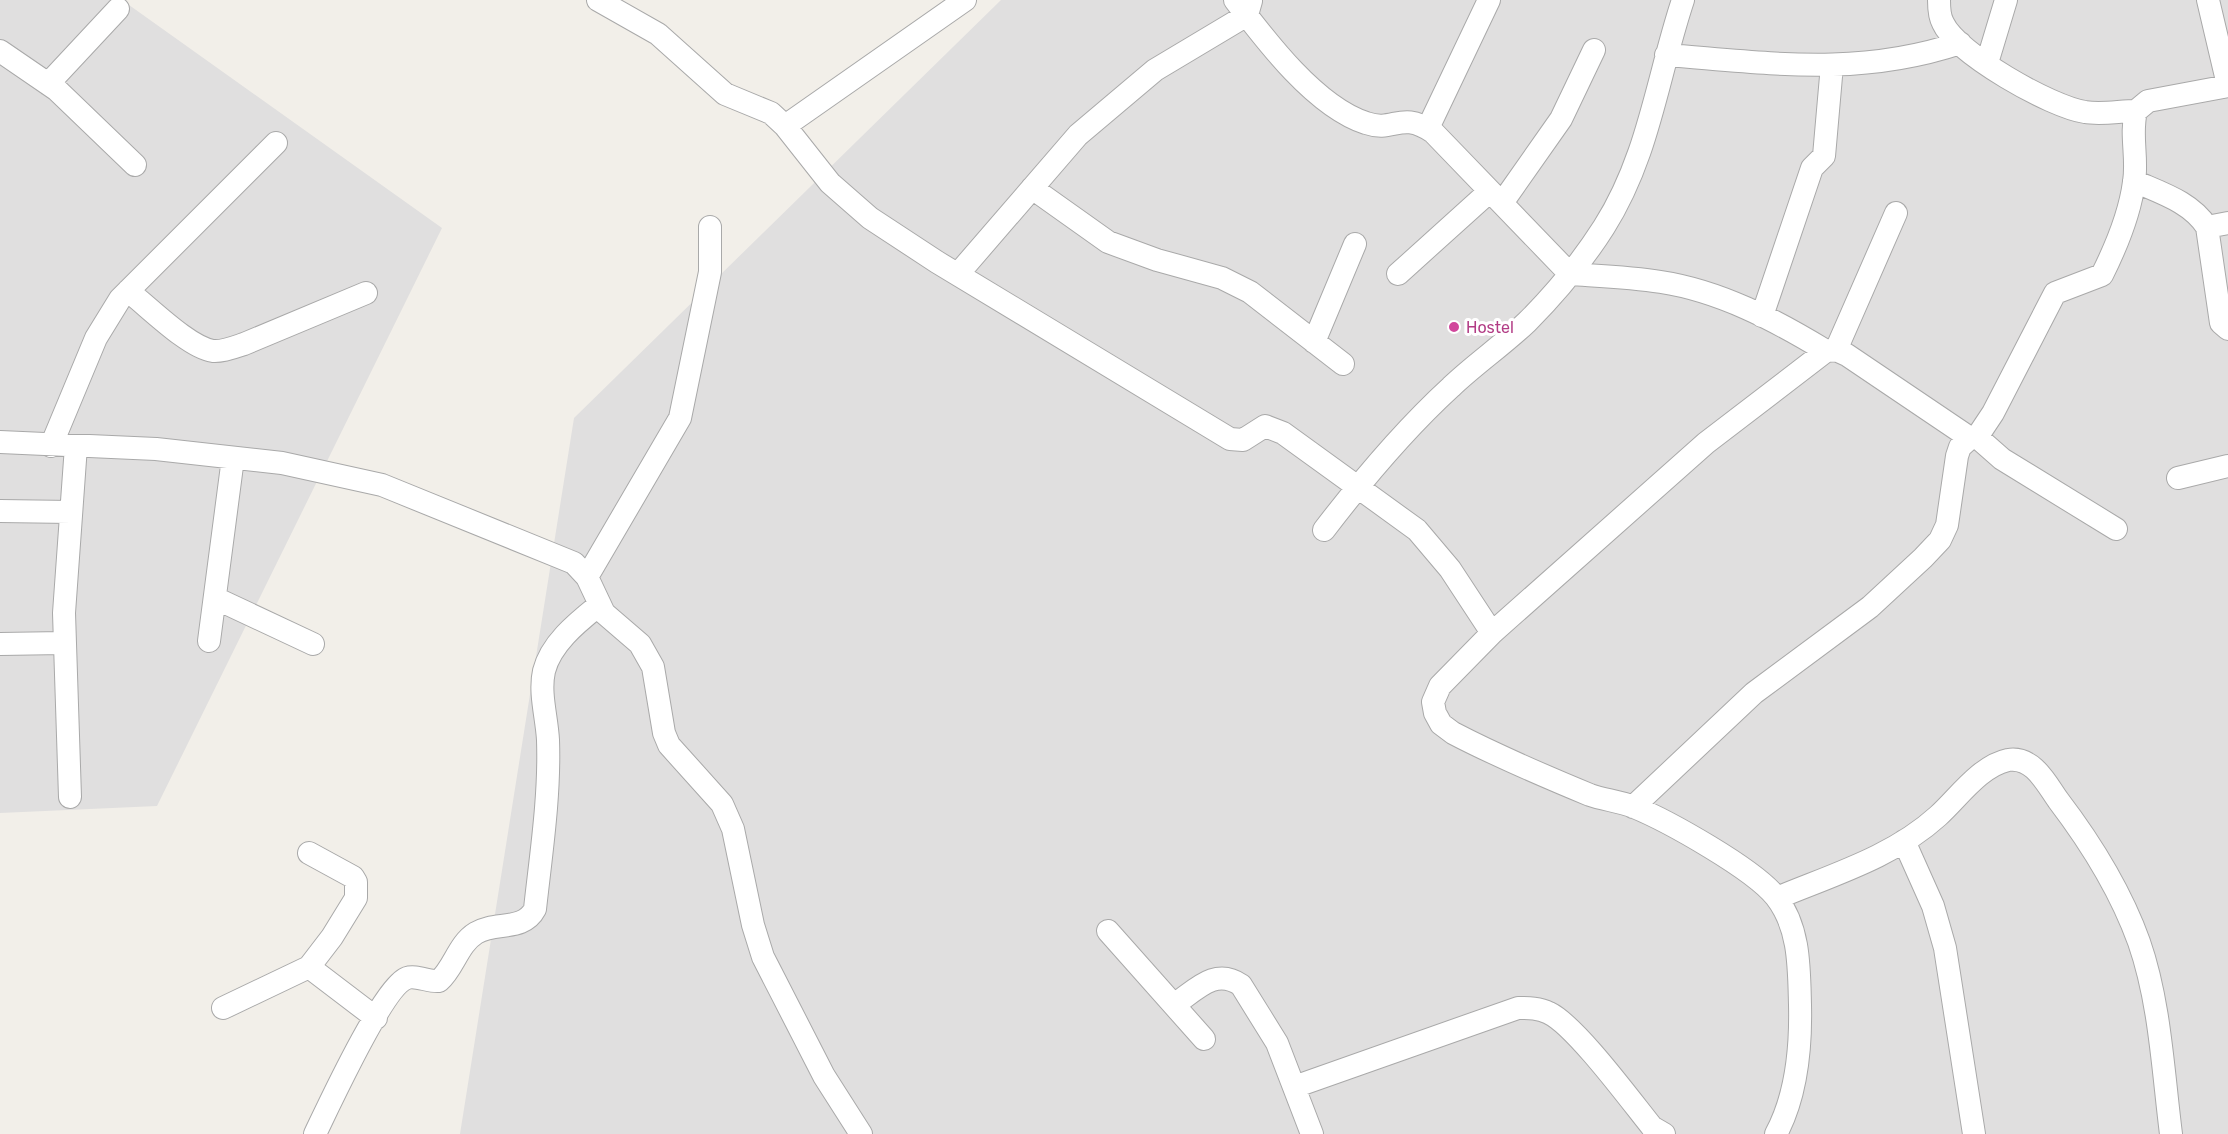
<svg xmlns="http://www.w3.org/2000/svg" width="2228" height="1134" font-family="Rubik,sans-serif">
<rect width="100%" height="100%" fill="#f2efe9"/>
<!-- residential -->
<path fill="#e0dfdf" d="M0,0H122L442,228L157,806L0,813Z
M1001,0H2228V1134H460L574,418Z"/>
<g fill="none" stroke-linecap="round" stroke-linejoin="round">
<!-- minor casing -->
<g stroke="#a9a9a9" stroke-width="24">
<path id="minor" d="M598,0L658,34L725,94L771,113L785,126L830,183L870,218L937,262L1230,439L1243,440L1265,426L1283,433L1417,530L1450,569L1492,633
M1235,0C1266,41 1316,107 1366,123C1395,133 1400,110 1433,132L1570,274C1600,276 1631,277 1661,282C1720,291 1775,320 1826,351
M1939,0C1939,7 1939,16 1943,23C1957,54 2051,107 2085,112C2101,115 2120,111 2136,111
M2208,0L2228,85
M0,51L57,90L135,165
M1666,55C1770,63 1858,77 1960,43
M1987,63L2006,0
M48,84L118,9
M785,126L965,0
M1428,128L1489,0
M2134,181C2161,193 2191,202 2207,227L2221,323L2228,329
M1032,188L1108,242L1157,260L1222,278L1250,292L1343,364
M1502,203L1561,119L1594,50
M2207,227L2228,223
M958,274L1078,135L1155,70L1247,15L1251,1
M1398,274L1490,191
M128,291C149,307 188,347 213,351C223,352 235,347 244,344L366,293
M1762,316L1812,168L1824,156L1832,65
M1314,342L1355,244
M1836,350L1896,213
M1977,437L2002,459L2116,529
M0,442L156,449L282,463L382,485L574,563L587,577L604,613L640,644L653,667L664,733L669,745L722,804L733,829L753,925L763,957L824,1076L861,1134
M51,446L96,338L120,299L276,143
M2178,478L2228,466
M0,511L71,512
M1324,530C1363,479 1404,430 1451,387C1475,364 1503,345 1527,322C1555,294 1583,260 1604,227C1649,156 1657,78 1683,0
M587,577L680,418L710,272V227
M215,598L313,644
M209,641L233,458
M0,644L63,643
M70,797L64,613L76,446
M1633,807L1754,693L1870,607L1923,558L1940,540L1947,525L1957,456L1960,447L1970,438
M1904,841L1933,906L1945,948L1974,1134
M1777,898C1832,875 1893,857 1938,816C1958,798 1980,766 2008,760C2033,756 2046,783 2058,800C2090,842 2121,892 2139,942C2160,1002 2163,1071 2171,1134
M1108,931L1204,1039
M309,967L376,1018
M1174,1005C1196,990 1215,967 1241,985L1277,1043L1312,1134
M223,1008L309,967L332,937L356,898V882L353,877L309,853
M1294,1087L1518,1008C1529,1008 1539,1008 1549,1013C1575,1025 1631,1101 1652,1127L1664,1134
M315,1134C328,1107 384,986 407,978C416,975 429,982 439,981C454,968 458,944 476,933C495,921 523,932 535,909C541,854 550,796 548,740C547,718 539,693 544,671C551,643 578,622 599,605
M1776,1134C1796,1097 1801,1047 1800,1005C1799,968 1800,928 1776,897C1754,869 1668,821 1634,807C1620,801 1604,800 1590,795C1544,776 1497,756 1453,733L1441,724L1435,713L1433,702L1440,686L1492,633L1706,443L1826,351L1836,350L1847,355L1970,438L1977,437L1993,413L2055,293L2102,275C2116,247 2130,213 2134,182C2138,158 2130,135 2136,111L2148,101L2228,86"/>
</g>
<!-- minor -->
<use href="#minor" stroke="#fff" stroke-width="22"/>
</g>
<!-- markers -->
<circle fill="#d1479c" stroke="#fff" stroke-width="2" cx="1454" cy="327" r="6"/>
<g text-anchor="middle" stroke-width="6" stroke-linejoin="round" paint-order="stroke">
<!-- hotel labels -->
<g font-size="16" fill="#b23c85" stroke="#fff" text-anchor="start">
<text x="1466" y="333">Hostel</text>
</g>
</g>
</svg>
